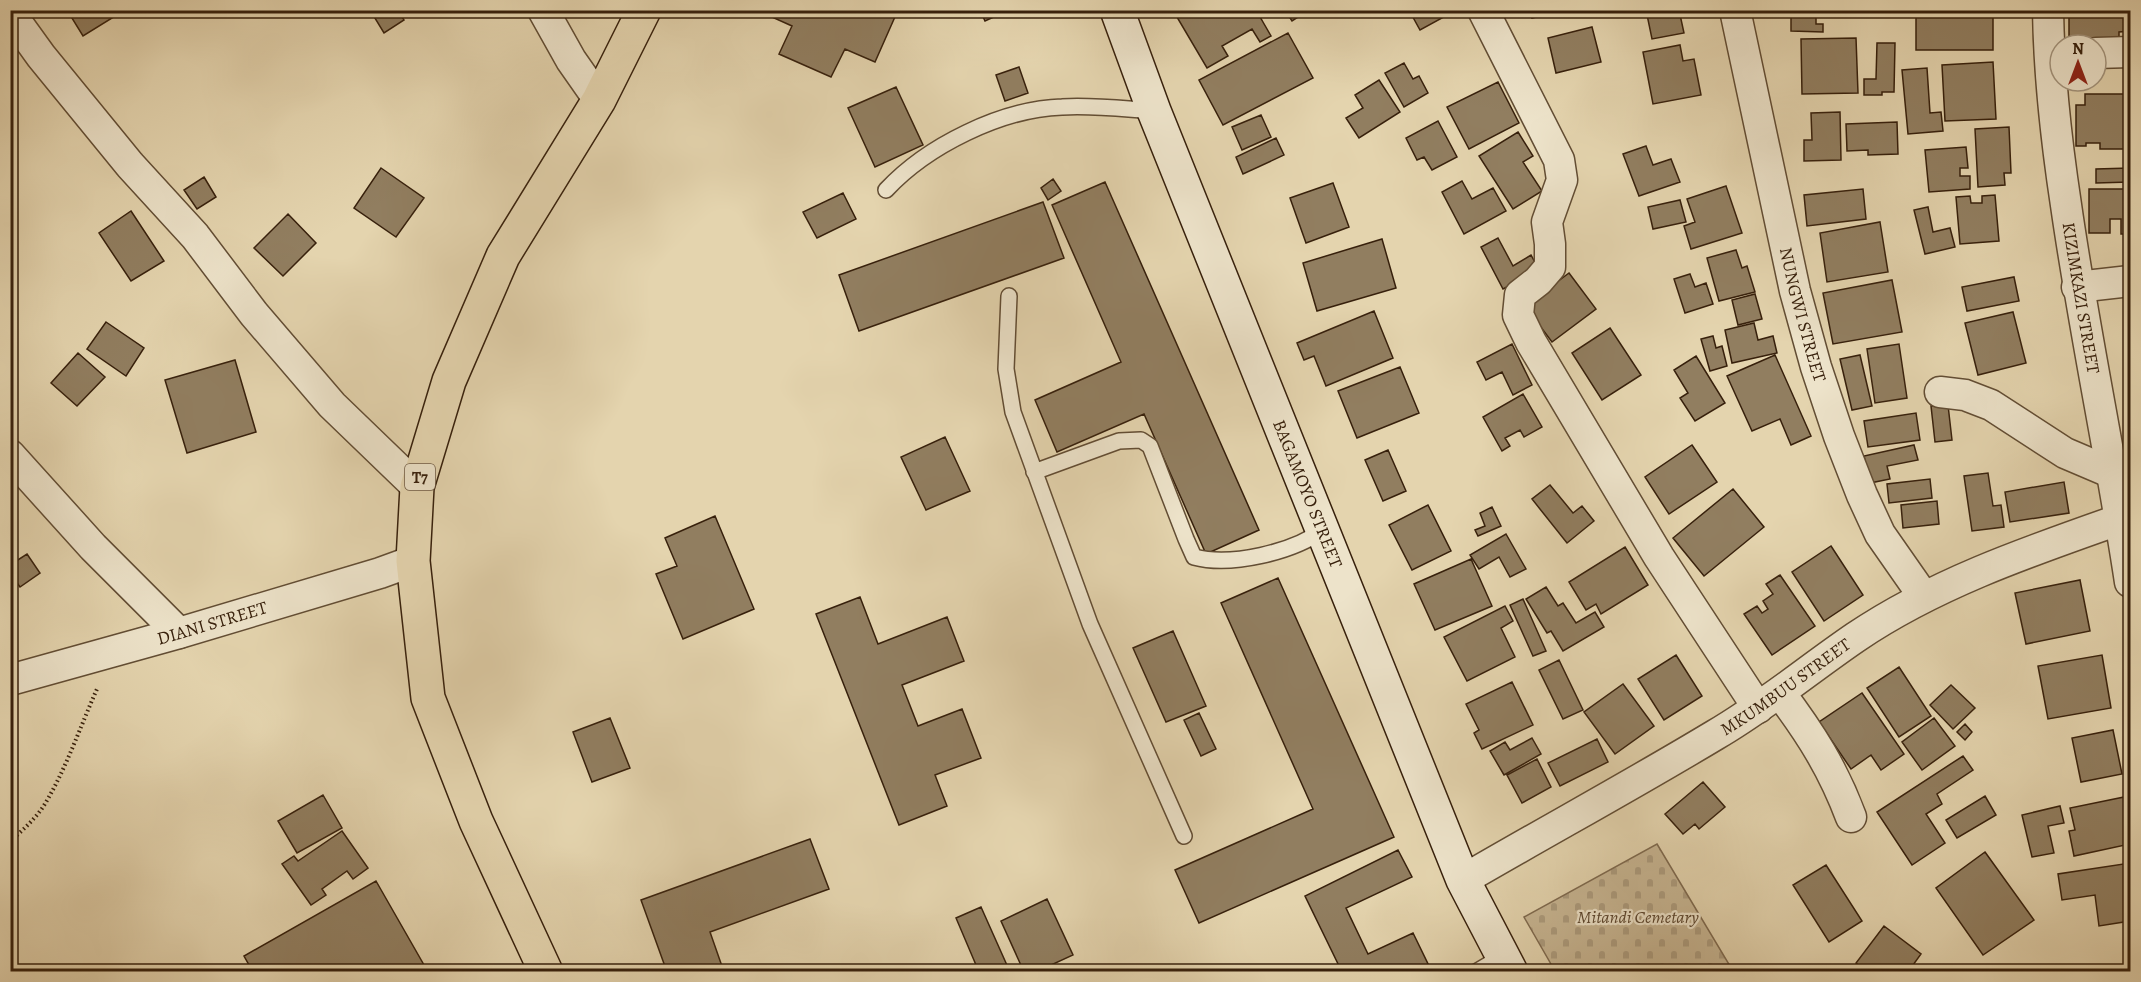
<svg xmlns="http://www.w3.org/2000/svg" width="2141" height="982" font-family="Alegreya,serif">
<defs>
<pattern id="cemetery-stones" width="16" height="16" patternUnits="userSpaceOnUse" patternTransform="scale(1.5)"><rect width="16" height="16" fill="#c7b592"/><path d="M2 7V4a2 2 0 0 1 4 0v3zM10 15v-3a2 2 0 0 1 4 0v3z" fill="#ac9b7d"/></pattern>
</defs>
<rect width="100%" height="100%" fill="#e4d4ae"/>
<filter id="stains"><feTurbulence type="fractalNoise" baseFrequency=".00333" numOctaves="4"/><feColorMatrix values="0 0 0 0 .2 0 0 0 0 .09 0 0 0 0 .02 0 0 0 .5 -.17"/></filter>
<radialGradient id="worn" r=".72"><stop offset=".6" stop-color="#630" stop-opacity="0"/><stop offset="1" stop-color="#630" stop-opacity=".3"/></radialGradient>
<!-- cemetery -->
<path fill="url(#cemetery-stones)" stroke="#7f6a4f" stroke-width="1.5" d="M1657,844L1733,971H1555L1524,917Z"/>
<!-- building -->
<path fill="#917e60" stroke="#37200c" stroke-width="1.5" d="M67,10H125L83,36Z
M370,10H398L404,20L384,33Z
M767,10H898L875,62L845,49L831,77L779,54L792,26L765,14Z
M980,10H1009L985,21Z
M1178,10H1256L1271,36L1260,42L1252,29L1222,46L1228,56L1207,68L1174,12Z
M1285,10H1309L1292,21Z
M1409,10H1452L1453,12L1420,30Z
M1531,10H1566L1532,18Z
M1646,10H1679L1684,33L1652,39Z
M1791,10H1823V17H1816V24H1823V32L1791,31Z
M1916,10H1993V50H1916Z
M2069,10H2130V31L2119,32V38L2069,39Z
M1592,27L1601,62L1556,73L1548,38Z
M1288,33L1313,78L1223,125L1199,80Z
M1856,38L1858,93L1802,94L1801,39Z
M1877,43H1895L1894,92H1882V95H1864V79H1876Z
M1680,45L1683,61L1694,59L1701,95L1653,104L1643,52Z
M1993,62L1996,119L1945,121L1942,65Z
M1404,63L1413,79L1419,76L1428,93L1404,107L1385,73Z
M1019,67L1028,93L1005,101L996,75Z
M1927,68L1930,113L1941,112L1943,131L1908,134L1902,70Z
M1379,80L1400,112L1359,138L1346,118L1363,108L1355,95Z
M1498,82L1519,123L1469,149L1447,107Z
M896,87L923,145L875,167L848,108Z
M2085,94H2130V149H2100V143H2086V146H2076V105H2085Z
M1840,112L1841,160L1804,161V140H1812L1811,113Z
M1261,115L1271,137L1242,150L1232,127Z
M1438,121L1457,157L1432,170L1424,157L1417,160L1406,138Z
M1897,122L1898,154L1868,155V150L1847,151L1846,124Z
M2009,127L2011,173H2004L2005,185L1978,187L1975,129Z
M1518,132L1533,156L1523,162L1542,191L1513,209L1479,156Z
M1276,138L1284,155L1243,174L1236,157Z
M1646,146L1653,165L1671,159L1680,182L1639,196L1623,154Z
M1966,147L1968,168H1960V176H1970V189L1929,192L1925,150Z
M381,168L424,198L396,237L354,208Z
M2130,168V182L2096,183V169Z
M204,177L216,197L197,209L184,190Z
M1053,179L1061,191L1048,200L1041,188Z
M1462,181L1472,199L1493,188L1506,211L1464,234L1442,192Z
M1105,182L1259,530L1206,554L1144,414L1057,452L1035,400L1121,362L1052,205Z
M1333,183L1349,227L1306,243L1290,198Z
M1726,186L1742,233L1691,249L1684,226L1695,222L1687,199Z
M1863,189L1866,219L1807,226L1804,195Z
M2089,189H2130V234H2121V219H2110V233H2089Z
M843,193L856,219L817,238L803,212Z
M1995,195L1999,241L1960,244L1956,197L1970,196L1971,203H1982V196Z
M1680,200L1686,222L1653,229L1648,207Z
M1043,202L1064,258L859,331L839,275Z
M1928,207L1933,232L1950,228L1955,247L1925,254L1914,210Z
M131,211L164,261L131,281L99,233Z
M288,214L316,243L283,276L254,248Z
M1880,222L1888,272L1827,282L1820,233Z
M1498,238L1513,266L1531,255L1539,270L1503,289L1481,247Z
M1382,239L1396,288L1317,311L1303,263Z
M1736,250L1742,268L1747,266L1755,292L1719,301L1707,258Z
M1569,273L1596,309L1552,342L1525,306Z
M1690,274L1695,287L1706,283L1713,304L1685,313L1674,279Z
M2014,277L2019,301L1967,311L1962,287Z
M1892,280L1902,332L1833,344L1823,293Z
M1755,294L1762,319L1738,325L1732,300Z
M1374,311L1393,358L1326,386L1314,356L1304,360L1297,343Z
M2013,312L2026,363L1978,375L1965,323Z
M106,322L144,348L126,376L87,349Z
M1754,323L1758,340L1773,336L1777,353L1732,363L1725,330Z
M1610,328L1641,375L1602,400L1572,353Z
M1713,336L1716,348L1722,346L1727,366L1710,371L1701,339Z
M1512,344L1532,385L1513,395L1502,372L1486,380L1477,362Z
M1899,344L1907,398L1875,403L1867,349Z
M78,353L105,377L77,406L51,383Z
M1775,355L1811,436L1791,445L1780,419L1752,431L1727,376Z
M1860,355L1872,406L1852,410L1840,359Z
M1696,356L1725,403L1695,421L1680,398L1688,393L1674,370Z
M235,360L256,432L187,453L165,380Z
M1400,367L1419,413L1357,438L1338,391Z
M1523,394L1542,427L1524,437L1520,430L1505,438L1510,446L1502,451L1483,417Z
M1948,405L1952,440L1935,442L1931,406Z
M1916,413L1920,440L1868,447L1864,421Z
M945,437L970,491L926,510L901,457Z
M1692,445L1717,482L1669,514L1645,477Z
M1914,445L1918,460L1887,466L1890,479L1870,483L1864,456Z
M1388,450L1406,491L1383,501L1365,460Z
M1988,473L1993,506L2001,505L2004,527L1972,531L1964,476Z
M1930,479L1932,498L1889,503L1887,484Z
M2064,482L2069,513L2010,522L2005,492Z
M1550,485L1573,513L1582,506L1594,521L1567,543L1532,499Z
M1733,489L1764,527L1704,576L1673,538Z
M1937,501L1939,524L1903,528L1901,505Z
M1428,505L1451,551L1412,570L1389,525Z
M1492,507L1501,526L1478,536L1475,530L1485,526L1480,513Z
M715,516L754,609L683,639L656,574L677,566L665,538Z
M1506,534L1526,569L1510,577L1499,557L1479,569L1470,555Z
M1831,546L1863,595L1824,621L1792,572Z
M1625,547L1648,585L1601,614L1596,604L1586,610L1569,582Z
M27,554L40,573L20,587L10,573V565Z
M1471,559L1492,606L1435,630L1414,584Z
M1780,575L1815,626L1772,655L1744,614L1757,606L1762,613L1768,609L1763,601L1773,594L1766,584Z
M1278,578L1394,837L1199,923L1175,870L1313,809L1221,603Z
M2080,580L2090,631L2026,644L2015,593Z
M1546,587L1558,606L1563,603L1576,623L1595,612L1604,627L1563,651L1551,631L1547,633L1526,599Z
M860,597L878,644L947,617L964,661L902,685L918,726L962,709L981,758L935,775L947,806L899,825L816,614Z
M1523,599L1546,651L1533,656L1510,605Z
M1505,606L1513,621L1501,628L1515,657L1467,681L1444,637Z
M1173,631L1206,706L1166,722L1133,648Z
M1676,655L1702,696L1664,720L1638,679Z
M2102,655L2111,708L2048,719L2038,666Z
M1559,660L1583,710L1563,719L1539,670Z
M1899,667L1931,716L1899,737L1867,688Z
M1512,682L1533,725L1482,749L1474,733L1479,730L1466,704Z
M1623,684L1654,726L1615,754L1584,712Z
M1951,685L1975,708L1953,729L1930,705Z
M1862,693L1904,754L1881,770L1871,755L1851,769L1819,722Z
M1199,713L1216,749L1201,756L1184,720Z
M610,718L630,768L592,782L573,732Z
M1934,718L1955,746L1922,770L1902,742Z
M1965,724L1972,732L1965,740L1957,732Z
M2113,730L2122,774L2081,782L2072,738Z
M1532,738L1541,754L1504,775L1490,751L1505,742L1510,750Z
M1597,739L1608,762L1560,786L1548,763Z
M1963,756L1973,770L1937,794L1942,804L1926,814L1945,843L1912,865L1877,812Z
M1537,759L1551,787L1522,803L1507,775Z
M1703,782L1725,807L1699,829L1695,824L1683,834L1665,814Z
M323,795L342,828L297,853L278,821Z
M1985,796L1996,815L1957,838L1946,820Z
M2129,796L2130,844L2074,856L2069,831L2075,830L2070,808Z
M2060,806L2064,823L2048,826L2054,853L2032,857L2022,815Z
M342,831L368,868L353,879L347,871L322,889L326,895L311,905L282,864L294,856L298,861Z
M810,839L829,889L710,932L724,972H667L641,900Z
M1398,850L1412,877L1346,908L1368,954L1413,933L1431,970L1427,972H1342L1305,896Z
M1985,852L2034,920L1983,955L1936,888Z
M2130,863V921L2099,926L2095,895L2062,900L2058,874Z
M1826,865L1862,921L1829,942L1793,885Z
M376,881L428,972H253L244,956Z
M1047,899L1073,955L1036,972H1024L1001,921Z
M981,907L1010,972H979L956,918Z
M1884,926L1921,954L1908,972H1868L1856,963Z
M2000,965L2001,972H1967Z"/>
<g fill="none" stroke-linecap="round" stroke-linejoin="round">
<!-- lane casing -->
<g stroke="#624d34" stroke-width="18">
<path id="lane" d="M886,190C927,146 1001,109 1062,107C1093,105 1124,109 1154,111
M1009,296L1006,369L1013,412L1090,624L1184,836
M1034,472L1119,441L1141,440L1150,446L1186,539L1194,557C1231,567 1293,552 1323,530
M1476,972L1503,956"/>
</g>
<!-- street casing -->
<g stroke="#624d34" stroke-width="33">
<g id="street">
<path d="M543,10L571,60L599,100"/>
<path d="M1483,10L1559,160L1562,180L1547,222L1550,244V267L1538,281L1520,295L1518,315L1531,342L1659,557L1758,708"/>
<path id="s1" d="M1735,10L1795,291L1816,367L1839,436L1862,495L1880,534L1924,597"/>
<path id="s2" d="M2048,10C2049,77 2056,139 2066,205C2084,331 2111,456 2130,582"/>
<path d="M10,13L41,56L130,165L195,236L254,314L332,405L417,487"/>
<path d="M2096,53L2130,52"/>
<path d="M2077,287L2130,281"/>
<path d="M1940,392L1965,395L1991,405L2065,453L2112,473"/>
<path d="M10,455L93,547L179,633"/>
<path id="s3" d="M10,680L179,633L380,573L413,561"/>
<path d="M1780,693C1811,734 1833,769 1851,817"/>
<path id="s4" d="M1463,880C1547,831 1632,785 1715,735C1765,706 1809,669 1856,637C1936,583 2030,551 2121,519"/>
</g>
</g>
<!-- secondary casing -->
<g stroke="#37200c" stroke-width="36">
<g id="secondary">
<path id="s5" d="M1117,10L1154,111L1463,880L1511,972"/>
</g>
</g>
<!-- highway casing -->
<g stroke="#37200c" stroke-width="36">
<path id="highway" d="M546,972L476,821L428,698L413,561L417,487L449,381L503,256L599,100L644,10"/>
</g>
<!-- path -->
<path stroke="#37200c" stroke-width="4" stroke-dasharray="1.5 3" stroke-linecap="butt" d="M10,841C22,831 34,820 43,807C65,772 80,727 97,689"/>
<!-- lane -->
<use href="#lane" stroke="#ede3ca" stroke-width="15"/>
<!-- street -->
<use href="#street" stroke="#ede3ca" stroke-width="30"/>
<!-- secondary -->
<use href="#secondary" stroke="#ede3ca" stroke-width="33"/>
<!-- highway -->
<use href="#highway" stroke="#e4d4ae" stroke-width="33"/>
</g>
<g text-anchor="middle" stroke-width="4.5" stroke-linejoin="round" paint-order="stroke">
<!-- shield labels -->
<rect fill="#ede3ca" stroke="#6e5a45" stroke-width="1.5" x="405" y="464" width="30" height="26" rx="4.5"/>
<g font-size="16" font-weight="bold" fill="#37200c">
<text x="420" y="483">T7</text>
</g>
<!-- street labels -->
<g font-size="18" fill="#37200c" stroke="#ede3ca">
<text dy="6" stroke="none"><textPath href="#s2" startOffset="290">KIZIMKAZI STREET</textPath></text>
<text dy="6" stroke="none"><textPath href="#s1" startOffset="312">NUNGWI STREET</textPath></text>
<text dy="6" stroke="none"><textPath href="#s5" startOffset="520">BAGAMOYO STREET</textPath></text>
<text dy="6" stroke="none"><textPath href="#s3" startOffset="210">DIANI STREET</textPath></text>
<text dy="6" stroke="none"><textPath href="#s4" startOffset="376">MKUMBUU STREET</textPath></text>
</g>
<!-- park labels -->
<g font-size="18" font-style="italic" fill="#5b452e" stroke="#ede3ca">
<text x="1638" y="923">Mitandi Cemetary</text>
</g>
</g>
<!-- margin -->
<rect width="2141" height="982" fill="none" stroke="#e4d4ae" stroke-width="36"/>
<rect x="12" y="12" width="2117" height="958" fill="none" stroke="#37200c" stroke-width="3"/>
<rect x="18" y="18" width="2105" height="946" fill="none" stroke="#37200c" stroke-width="1.5"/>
<!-- north arrow -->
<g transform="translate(2078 63)"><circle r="28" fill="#ede3ca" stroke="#a4957e" stroke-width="1.5"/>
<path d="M0-4.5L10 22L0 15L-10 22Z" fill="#8f2418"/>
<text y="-9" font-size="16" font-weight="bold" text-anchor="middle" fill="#37200c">N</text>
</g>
<rect width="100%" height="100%" filter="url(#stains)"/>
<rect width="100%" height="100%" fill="url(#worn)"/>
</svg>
